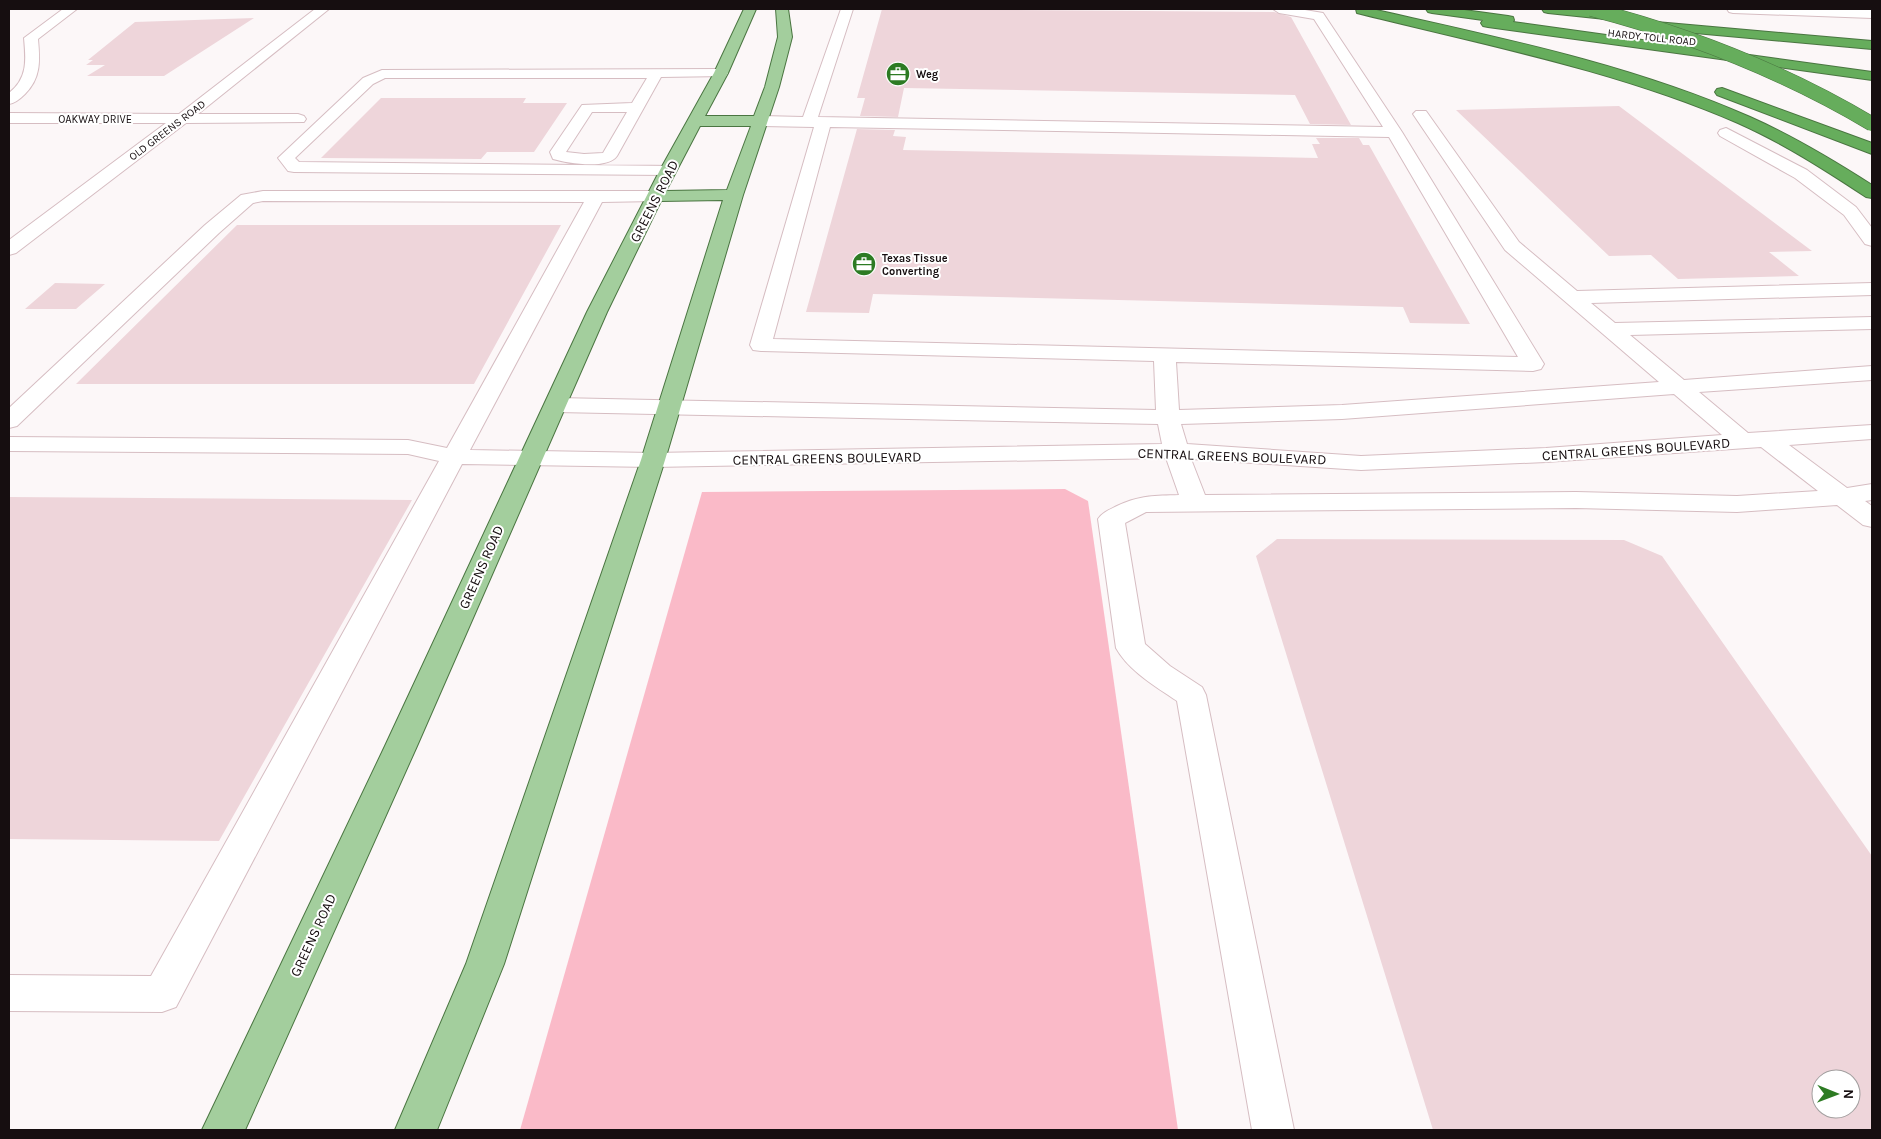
<svg xmlns="http://www.w3.org/2000/svg" width="1881" height="1139" font-family="Karla,sans-serif">
<rect width="100%" height="100%" fill="#fcf7f8"/>
<!-- green -->
<path fill="#fabac8" d="M1065,489L1088,501L1178,1130H520L702,492Z"/>
<!-- building -->
<path fill="#eed5da" fill-rule="evenodd" d="M882,9L1274,12L1291,17L1351,125L1310,124L1295,95L904,88L898,117L860,116L865,98H857Z
M254,18L164,76H87L105,65H86L93,60H88L135,22Z
M381,98H526L523,103H567L534,152H487L481,159L321,158Z
M1619,106L1812,251L1769,252L1799,276L1678,279L1651,255L1609,256L1456,110Z
M857,129L895,130L893,136L906,137L903,150L1318,158L1312,144H1320L1316,138H1359L1363,145H1369L1470,324L1410,323L1403,307L873,294L869,313L806,312Z
M237,225H561L474,384H76Z
M55,283L105,284L76,309H25Z
M9,497L412,500L219,841L9,839Z
M1277,539L1624,540L1662,556L1872,856V1130H1433L1256,556ZM1821,1079H1851V1109H1821Z"/>
<g fill="none" stroke-linecap="round" stroke-linejoin="round">
<!-- minor casing -->
<g stroke="#d6bdc2" stroke-width="2">
<path id="minor" d="M63,9H77L38,39C40,61 41,78 25,94C20,99 15,103 9,104V93C28,78 26,60 24,38Z
M315,9H329L198,114H298L304,116L306,119L304,122L186,123L16,253L9,255V240L166,123H9V113L179,114Z
M841,9H853L818,117L1383,127L1314,19L1279,13L1273,9H1299L1323,13L1402,132L1544,364L1541,369L1533,371L1176,362L1179,410L1342,405L1659,382L1505,250L1413,114L1416,111H1426L1519,242L1577,291L1872,283V295L1591,303L1615,323L1872,317V329L1630,335L1684,380L1872,366V380L1699,392L1748,433L1872,425V439L1789,445L1847,488L1872,484V500L1865,501L1872,506V527L1863,525L1837,505L1737,512L1576,508L1146,512L1125,523L1145,644L1170,666L1202,687L1206,695L1294,1130H1252L1177,701C1155,686 1129,671 1116,648L1098,519C1103,512 1109,510 1117,506C1140,495 1155,496 1179,495L1166,458L653,467L462,464L176,1007L162,1012L9,1011V975L151,976L439,461L408,454L9,451V437L408,440L447,448L584,202L263,201L253,203L219,233L17,426L9,428V408L205,225L241,195L263,191H656L662,192L665,196L662,200L656,201L602,202L470,450L653,453L1162,444L1158,424L557,412L549,410L545,405L549,400L557,398L1156,410L1154,361L761,351L753,350L750,345L814,127L760,126L754,124L752,121L754,118L760,116L803,117ZM830,127L1389,137L1518,357L773,339ZM1674,394L1722,435L1546,448L1361,456L1187,444L1181,424L1342,419ZM1761,447L1818,491L1737,496L1576,492L1205,495L1191,459L1361,470L1546,462Z
M1727,9L1872,10V18L1733,13L1729,12Z
M721,69L726,70L728,73L726,76L661,77L617,156C607,170 567,163 553,159L550,152L582,105L632,103L647,78H385L373,84L295,158L299,162L674,166L676,170L674,174L668,175L294,172L288,171L278,158L363,78L382,70ZM592,112H627L603,153L584,154L566,152Z
M1726,128L1807,170L1856,207L1872,228V246L1865,244L1844,215L1795,178L1720,136L1718,133L1720,130Z"/>
</g>
<!-- major casing -->
<g stroke="#4a7541" stroke-width="2">
<path id="major" d="M744,9H756L728,73L705,116H754L765,87L778,37L776,9H788L792,37L779,87L743,195L665,460L504,964L437,1130H395L466,964L641,460L723,200L661,201L607,312L417,746L245,1130H202L385,746L587,312L660,170L714,73ZM700,126H751L727,190L666,191Z"/>
</g>
<!-- highway casing -->
<g stroke="#4a7541" stroke-width="2">
<path id="highway" d="M1356,9H1372C1500,38 1630,64 1750,117C1793,136 1833,160 1872,185V198L1866,197C1825,170 1783,143 1738,123C1616,70 1485,45 1357,13Z
M1426,9H1457L1508,16L1513,17L1514,20L1513,22L1872,72V80L1488,27L1483,26L1481,23L1483,20L1432,13L1428,12Z
M1542,9C1557,9 1622,8 1630,17L1624,21L1548,13L1544,12Z
M1645,21L1872,41V49L1640,28L1638,25L1640,22Z
M1722,88L1872,143V154L1717,95L1715,92L1717,89Z"/>
</g>
<!-- minor -->
<use href="#minor" fill="#fff" fill-rule="evenodd"/>
<!-- major -->
<use href="#major" fill="#a3ce9d" fill-rule="evenodd"/>
<!-- highway -->
<use href="#highway" fill="#66ad5c" fill-rule="evenodd"/>
<!-- highway-bridge casing -->
<g stroke="#4a7541" stroke-width="15" stroke-linecap="butt">
<path id="highway-bridge" d="M1591,9C1691,35 1783,71 1872,124"/>
</g>
<!-- highway-bridge -->
<use href="#highway-bridge" stroke="#66ad5c" stroke-width="14"/>
</g>
<!-- icons -->
<defs>
<g id="office-disc" transform="scale(1.25)"><circle r="9.5" fill="#2d7b23" stroke="#fff"/><path d="M-6-3h4V-5.5h4V-3h4V5H-6ZM-1-4.5V-3h2v-1.5ZM-6 0V1H6V0Z" fill="#fff"/></g>
</defs>
<g fill-rule="evenodd">
<use href="#office-disc" x="898" y="74"/>
<use href="#office-disc" x="864" y="264"/>
</g>
<g text-anchor="middle" stroke-width="4" stroke-linejoin="round" paint-order="stroke">
<!-- far-street labels -->
<g font-size="11" fill="#160e10" stroke="#fff">
<text transform="translate(1652 37) rotate(6)" y="4">HARDY TOLL ROAD</text>
<text x="95" y="123">OAKWAY DRIVE</text>
<text transform="translate(167 130) rotate(-37)" y="4">OLD GREENS ROAD</text>
</g>
<!-- far-poi labels -->
<g font-size="11" font-weight="bold" fill="#160e10" stroke="#fff" text-anchor="start">
<text x="916" y="78">Weg</text>
<text x="882" y="262">Texas Tissue<tspan x="882" dy="13">Converting</tspan></text>
</g>
<!-- street labels -->
<g font-size="14" fill="#160e10" stroke="#fff">
<text transform="translate(654 201) rotate(-63)" y="5">GREENS ROAD</text>
<text transform="translate(1636 449) rotate(-4)" y="5">CENTRAL GREENS BOULEVARD</text>
<text transform="translate(1232 456) rotate(2)" y="5">CENTRAL GREENS BOULEVARD</text>
<text transform="translate(827 458) rotate(-1)" y="5">CENTRAL GREENS BOULEVARD</text>
<text transform="translate(481 567) rotate(-66)" y="5">GREENS ROAD</text>
<text transform="translate(313 935) rotate(-65)" y="5">GREENS ROAD</text>
</g>
</g>
<!-- border -->
<rect width="1881" height="1139" fill="none" stroke="#160e10" stroke-width="20"/>
<!-- north arrow -->
<g transform="translate(1836 1094) rotate(91)"><circle r="24" fill="#ffffff" stroke="#a29f9f"/>
<path d="M0-4L9 19L0 12L-9 19Z" fill="#2d7b23"/>
<text y="-8" font-size="14" font-weight="bold" text-anchor="middle" fill="#160e10">N</text>
</g>
</svg>
